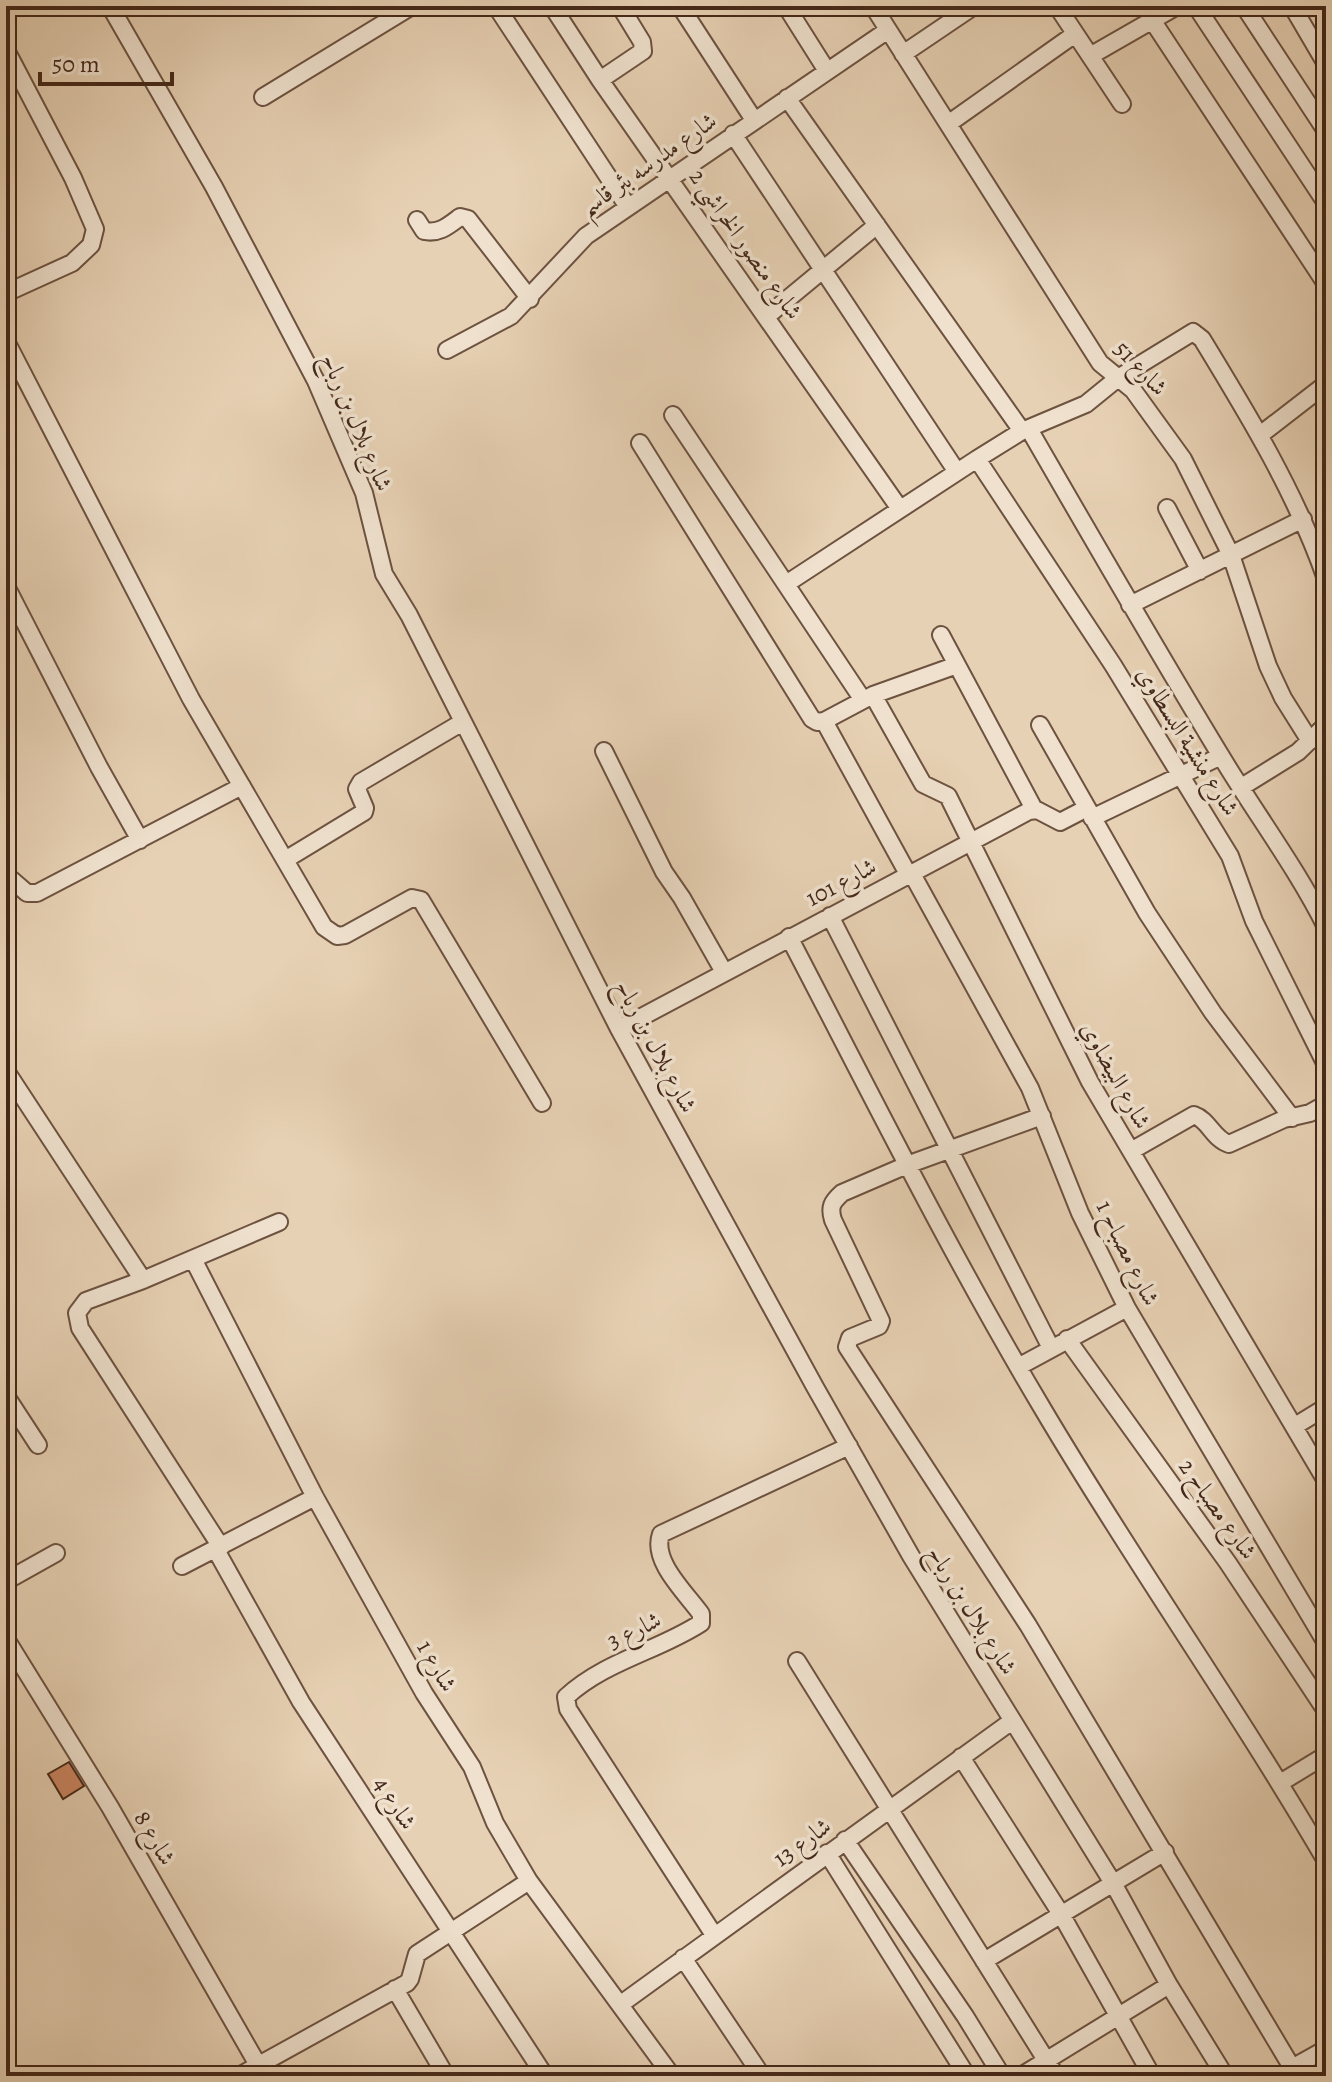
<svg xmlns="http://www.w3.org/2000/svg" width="1332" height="2082" font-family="Alegreya,Amiri,serif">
<rect width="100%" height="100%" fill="#e7d1b4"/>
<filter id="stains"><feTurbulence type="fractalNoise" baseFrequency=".0025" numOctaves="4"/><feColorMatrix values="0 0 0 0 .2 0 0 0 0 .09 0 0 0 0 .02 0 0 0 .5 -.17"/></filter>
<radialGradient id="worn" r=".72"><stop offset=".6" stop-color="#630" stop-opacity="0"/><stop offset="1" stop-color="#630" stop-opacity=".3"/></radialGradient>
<!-- building -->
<path fill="#cc8662" stroke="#442819" stroke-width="2" d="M69,1762L84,1786L63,1799L48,1774Z"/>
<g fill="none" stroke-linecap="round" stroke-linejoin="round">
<!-- minor casing -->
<g stroke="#6d5240" stroke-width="20">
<path id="minor" d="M110,6L214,187L316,381L364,493L384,574L409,615L619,1029L815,1387L911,1556L1113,1883L1169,1985L1225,2076
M496,6L628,207
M552,6L600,80L900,509
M680,6L754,120
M786,6L827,71
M873,6L1100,363L1133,390L1183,459L1231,555L1268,666L1283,698L1310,741
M1057,6L1122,104
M1196,6L1326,203
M1244,6L1326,131
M1292,6L1326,64
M6,10L15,6
M1152,20L1326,284
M6,50L73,178L95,229L91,245L72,263L6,293
M903,54L974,6
M1090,56L1177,6
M600,80L643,51L642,42L620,6
M263,97L412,6
M787,98L1022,431
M948,124L1075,34
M733,134L957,472
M417,220L424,231C439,234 448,226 460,217L468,219L530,299
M767,316L877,225
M6,341L191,699L324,927L337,936L345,935L412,898L421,900L542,1103
M447,350L511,316L586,236L888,30
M673,415L863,700
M1029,429C1093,540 1157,651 1224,761C1258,817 1297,869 1326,927
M1260,435L1326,384
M640,443L812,719L817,722L824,721
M977,459L1113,665L1230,856L1254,921L1326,1065
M1167,508L1200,571
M786,584L977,459L1022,431L1086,404L1118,378L1193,332L1202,339C1249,416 1296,493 1326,579
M6,586L99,767L140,840
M1130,605L1303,519
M941,635L1034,809
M873,695L923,784L948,796L1090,1082L1326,1481
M824,721L908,874
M824,721L873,695L957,665
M1040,725L1147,913L1213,1013L1292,1118
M604,751L664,872L682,898L724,972
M1240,788L1298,752L1326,725
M1092,818L1221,756
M285,860L364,812L365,808L357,789L361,782L461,723
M911,872L1030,1088L1080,1213L1127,1308L1326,1643
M6,878L12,880L27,893H37L242,786
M830,916L1051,1348
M789,937C872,1096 952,1257 1044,1411C1134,1563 1237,1708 1326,1861
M619,1029L1029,811L1037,810L1060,822L1087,808
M6,1071L143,1280
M1042,1116L907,1165L842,1193C832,1202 829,1207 833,1220L881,1321L879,1326L850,1338L847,1347L1028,1625L1297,2076
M1131,1151L1194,1115C1209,1120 1213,1139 1229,1144L1284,1119L1310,1113L1326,1104
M193,1259L315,1497L424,1693L472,1767L495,1823L529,1881L672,2076
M1067,1339L1228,1563L1326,1711
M1018,1367L1127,1308
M6,1396L38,1445
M1295,1426L1326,1407
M221,1547L80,1328L77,1313L86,1301L143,1280L279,1222
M216,1550L301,1702L545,2076
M182,1566L315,1497
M6,1581L56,1553
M6,1639L110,1807L258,2065
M797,1661L1056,2076
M961,1757L1061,1914L1152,2076
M1280,1783L1326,1755
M845,1840L965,2016L1002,2076
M827,1853L967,2076
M714,1935L568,1709L566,1697C605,1661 658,1651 701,1623V1614C686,1593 651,1561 661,1534L849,1446
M683,1958L762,2076
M984,1961L1165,1852
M395,1989L446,2076
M621,2004L1012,1721
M1292,2068L1326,2049
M6,2070L10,2076
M239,2076L407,1983L410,1979L417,1954L529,1881
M1021,2076L1169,1985"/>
</g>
<!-- minor -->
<use href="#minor" stroke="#efe1ce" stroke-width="16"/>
</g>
<g text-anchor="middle" stroke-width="7" stroke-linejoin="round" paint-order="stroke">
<!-- street labels -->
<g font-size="24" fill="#442819" stroke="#efe1ce">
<text transform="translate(648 164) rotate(-35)" y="8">شارع مدرسه بئر قاسم</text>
<text transform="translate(746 244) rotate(55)" y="8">شارع منصور الخراشي 2</text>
<text transform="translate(1141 368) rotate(47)" y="8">شارع 51</text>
<text transform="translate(357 422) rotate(67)" y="8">شارع بلال بن رباح</text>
<text transform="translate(1188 741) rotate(58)" y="8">شارع منشية البسطاوي</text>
<text transform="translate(841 882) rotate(-28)" y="8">شارع 101</text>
<text transform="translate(656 1046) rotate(62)" y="8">شارع بلال بن رباح</text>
<text transform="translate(1116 1075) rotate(61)" y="8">شارع البيضاوي</text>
<text transform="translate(1128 1253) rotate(64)" y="8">شارع مصباح 1</text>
<text transform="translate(1218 1509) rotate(55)" y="8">شارع مصباح 2</text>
<text transform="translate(972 1610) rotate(58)" y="8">شارع بلال بن رباح</text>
<text transform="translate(634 1630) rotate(-25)" y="8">شارع 3</text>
<text transform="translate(437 1666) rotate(60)" y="8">شارع 1</text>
<text transform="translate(395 1803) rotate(57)" y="8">شارع 4</text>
<text transform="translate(155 1838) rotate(60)" y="8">شارع 8</text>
<text transform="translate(802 1842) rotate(-36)" y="8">شارع 13</text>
</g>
</g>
<!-- margin -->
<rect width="1332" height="2082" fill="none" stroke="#e7d1b4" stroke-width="32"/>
<rect x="8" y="8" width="1316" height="2066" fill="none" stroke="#442819" stroke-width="4"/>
<rect x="16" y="16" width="1300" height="2050" fill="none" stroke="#442819" stroke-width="2"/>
<!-- scale -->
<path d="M40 72v12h132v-12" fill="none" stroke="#442819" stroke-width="4"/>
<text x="52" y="72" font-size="24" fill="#442819" stroke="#efe1ce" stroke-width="6" paint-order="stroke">50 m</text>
<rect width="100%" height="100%" filter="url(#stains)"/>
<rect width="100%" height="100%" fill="url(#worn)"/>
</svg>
